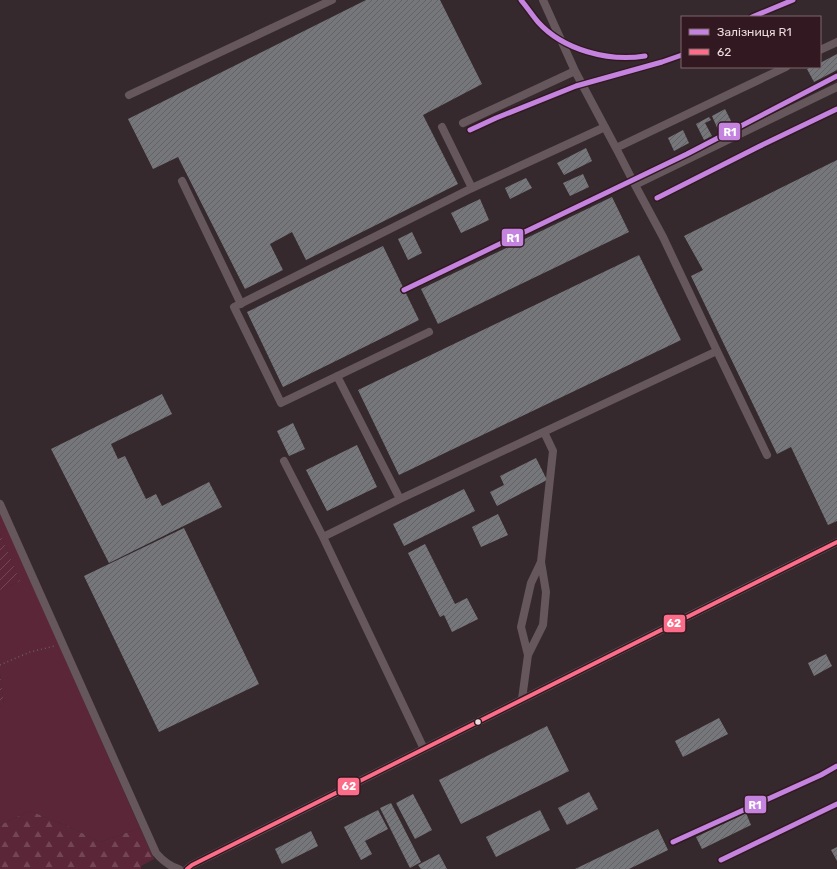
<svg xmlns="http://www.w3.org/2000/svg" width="837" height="869" font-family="Rubik,sans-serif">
<defs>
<pattern id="forest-firs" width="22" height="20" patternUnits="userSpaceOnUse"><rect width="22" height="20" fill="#5c2639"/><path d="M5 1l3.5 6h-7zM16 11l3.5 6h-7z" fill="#744555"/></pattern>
<pattern id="garden-furrows" width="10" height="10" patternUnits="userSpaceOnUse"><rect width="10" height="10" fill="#5c2639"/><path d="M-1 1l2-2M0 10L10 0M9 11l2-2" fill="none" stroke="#744555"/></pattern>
<pattern id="building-hatch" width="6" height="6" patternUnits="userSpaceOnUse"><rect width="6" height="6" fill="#76777b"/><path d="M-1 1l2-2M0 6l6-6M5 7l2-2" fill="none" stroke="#636165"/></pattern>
</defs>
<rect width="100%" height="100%" fill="#36292d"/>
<!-- grass -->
<path fill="#5c2639" d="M0,512L140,828L100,842L72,828L30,811L0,825V707L4,706L0,673V590L20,581L0,534Z"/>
<!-- forest -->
<path fill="url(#forest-firs)" d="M30,811L72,828L100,842L140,828L154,859L141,866V869H0V825Z"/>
<!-- garden -->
<path fill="url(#garden-furrows)" d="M0,534L20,581L0,590Z
M0,673L4,706L0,707Z"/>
<!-- building -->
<path fill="url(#building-hatch)" d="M366,0H440L482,84L423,115L458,184L306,260L292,232L270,244L283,270L245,289L178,157L153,169L128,119Z
M837,54V70L814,82L807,69L811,67H820V63Z
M725,109L733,125L719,132L712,116Z
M709,117L711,120L705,123L712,136L704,140L696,124Z
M683,130L689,143L674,151L668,138Z
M586,148L592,161L564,175L557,163Z
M837,160V521L828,525L791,447L777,454L691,276L703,270L684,236Z
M583,174L589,187L570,196L563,183Z
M526,178L532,188L510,199L505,188Z
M612,197L629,232L438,324L421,289Z
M480,199L489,220L461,233L451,213Z
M412,232L422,253L408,260L398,239Z
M383,246L419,320L283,387L247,312Z
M639,255L681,340L399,475L358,390Z
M162,394L172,414L111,444L118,459L125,456L146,499L156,494L162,506L209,482L222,507L109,563L51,449Z
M293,423L305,449L289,456L277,431Z
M357,445L377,487L327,511L306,470Z
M536,458L547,480L497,506L490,492L504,485L500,476Z
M464,489L475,511L404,546L393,524Z
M498,514L508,535L481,547L472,527Z
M184,528L259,684L159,732L84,576Z
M425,544L455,604L467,598L478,619L452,632L444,615L440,617L408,553Z
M826,654L832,666L814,676L808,663Z
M719,718L728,734L683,757L675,741Z
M547,726L569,771L461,824L439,780Z
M589,792L598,809L567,825L558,808Z
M413,794L432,830L415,839L396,803Z
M391,803L421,862L410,868L380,808Z
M378,810L388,829L365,841L372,854L361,860L344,827Z
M540,810L550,830L496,857L486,837Z
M746,813L751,825L702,849L696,837Z
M658,829L668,850L629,869H575Z
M311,831L318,846L282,864L275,849Z
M837,847V861L831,850Z
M439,854L447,869H421L418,865Z"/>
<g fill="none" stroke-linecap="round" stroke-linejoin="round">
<!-- path -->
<path stroke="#685c60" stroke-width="1.5" stroke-dasharray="1 3" stroke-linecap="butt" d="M0,665L30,652L55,646"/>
<!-- minor -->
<path stroke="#65575b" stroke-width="8" d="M820,50L837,42
M575,71L616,148L786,67
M129,95L332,0
M463,123L575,71L543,0
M442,127L472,188L605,127
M616,148L635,185L837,87
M182,181L241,304
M429,332L281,403L234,307L472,188
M717,351L767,455
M284,461L323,537L400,499L337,376
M400,499L717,351L663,237L635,185
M0,504L156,853C162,860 169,866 179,869
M323,537L424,749
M528,655L521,627L531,583L541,562
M522,699L528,655L543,625L546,592L541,562L553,451L544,432
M187,869L192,865L837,542"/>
<!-- bus-1 casing -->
<g stroke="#321921" stroke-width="7">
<path id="bus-1" d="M187,869L192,865L837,542"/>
</g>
<!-- bus-1 -->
<use href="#bus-1" stroke="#fb6d88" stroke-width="4"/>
<!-- rail-1 casing -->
<g stroke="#321921" stroke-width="8">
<path id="rail-1" d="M521,0C527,7 532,15 538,22C563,50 609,62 645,56
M752,17L793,0
M470,130L496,118L576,86L662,62L682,55
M657,198L758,147L837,109
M404,290L687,154L837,76
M673,842L821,775L837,766
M721,860L837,804"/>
</g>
<!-- rail-1 -->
<use href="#rail-1" stroke="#c483df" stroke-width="5"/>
</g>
<!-- markers -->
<circle fill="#ecdade" stroke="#321921" stroke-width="1.5" cx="478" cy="722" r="3.5"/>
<g stroke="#321921" stroke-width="1.5">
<rect x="718" y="122" width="23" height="19" rx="4" fill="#c483df"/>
<rect x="501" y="228" width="23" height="19" rx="4" fill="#c483df"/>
<rect x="663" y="614" width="23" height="19" rx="4" fill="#fb6d88"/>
<rect x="337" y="777" width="23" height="19" rx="4" fill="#fb6d88"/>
<rect x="744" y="795" width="23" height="19" rx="4" fill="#c483df"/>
</g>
<g font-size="11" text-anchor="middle" font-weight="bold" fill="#fff">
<text x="730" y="136">R1</text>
<text x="513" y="242">R1</text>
<text x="674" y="627">62</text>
<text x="349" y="790">62</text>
<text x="755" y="809">R1</text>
</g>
<!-- legend -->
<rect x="681" y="16" width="140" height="52" fill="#321921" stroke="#7c666d"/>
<rect x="689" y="29" width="20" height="6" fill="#c483df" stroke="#7c666d"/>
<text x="717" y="36" font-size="12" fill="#ecdade">Залізниця R1</text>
<rect x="689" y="49" width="20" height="6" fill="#fb6d88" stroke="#7c666d"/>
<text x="717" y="56" font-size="12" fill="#ecdade">62</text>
</svg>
